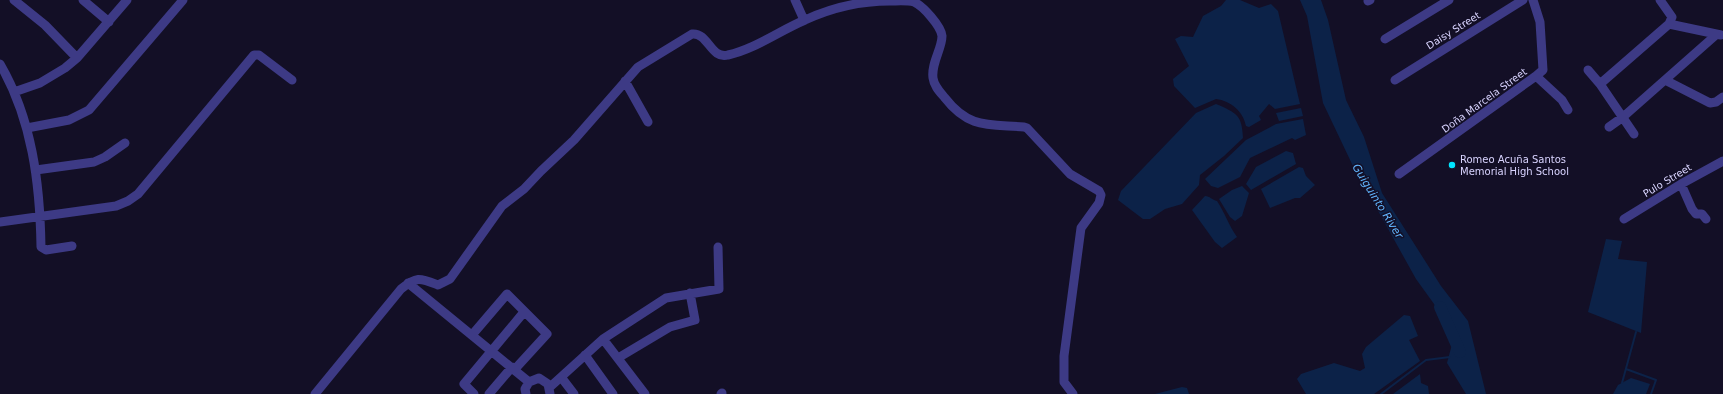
<svg xmlns="http://www.w3.org/2000/svg" width="1723" height="394" font-family="'DejaVu Sans',sans-serif">
<rect width="100%" height="100%" fill="#130f26"/>
<!-- water -->
<path fill="#0c2248" d="M1226,0H1240L1259,8L1271,4L1278,11L1300,104L1275,109L1269,104L1259,116L1261,120L1249,127L1246,126C1243,111 1231,101 1216,99L1195,108L1174,86L1173,79L1189,66L1175,39L1181,36L1193,37L1203,16L1221,6Z
M1300,0H1321L1328,20L1346,100L1364,137L1382,193L1441,286L1468,321L1486,394H1466L1447,363L1455,333L1416,279L1352,164L1323,103L1307,16Z
M1216,104C1237,113 1242,115 1243,138L1224,156L1200,175L1199,185L1182,204L1165,209L1150,219H1143L1118,200L1121,191L1196,113Z
M1301,108L1303,116L1279,121L1276,113Z
M1303,119L1306,135L1295,140L1292,138L1250,158L1240,177L1218,188L1211,186L1205,179L1246,140L1276,124Z
M1286,151L1293,153L1296,164L1251,190L1246,184L1256,167Z
M1299,167L1303,168L1306,176L1315,185L1300,198H1295L1270,208L1261,189Z
M1242,186L1249,193L1242,216L1235,221L1230,217L1219,199L1232,190Z
M1205,196C1210,196 1212,200 1217,201C1225,213 1229,226 1237,237L1222,248L1215,242L1192,210Z
M1606,239L1622,241L1618,259L1647,262L1641,333L1588,312Z
M1404,315L1410,316L1418,336L1409,340L1420,361L1374,394H1306L1297,379L1301,374L1334,363L1360,371L1365,368L1362,354L1366,347Z
M1420,374L1421,383L1428,386L1429,394H1393Z
M1631,378L1650,384L1646,394H1613L1618,385Z
M1182,387L1187,388L1189,394H1155Z"/>
<g fill="none" stroke-linecap="round" stroke-linejoin="round">
<!-- stream -->
<path stroke="#0c2248" stroke-width="2" d="M1626,369L1656,380L1651,394
M1622,383L1636,332
M1381,394L1426,360L1450,357"/>
<!-- river -->
<path stroke="#0c2248" stroke-width="12" d="M1440,307L1460,352"/>
<!-- minor -->
<path stroke="#3d3a85" stroke-width="9" d="M14,0L45,25L77,58
M83,0L109,22
M795,0L804,20
M1368,1L1370,0
M1669,24L1721,35
M1385,39L1449,0
M0,64C32,119 40,183 41,247L46,250L72,246
M1588,70L1600,84L1634,134
M1536,76L1562,100L1568,110
M1395,80L1523,0
M1665,80L1710,103L1716,102L1723,97
M625,81L648,122
M1600,84L1669,24L1672,17L1660,0
M14,92L40,83L65,68L77,58L127,0
M1609,127L1623,117L1717,34
M27,128L69,120L89,110L183,0
M36,170L94,162L105,157L125,143
M1399,174L1536,76L1543,70L1540,22L1533,0
M1681,184L1692,209L1696,214H1702L1706,219
M1624,219L1681,184L1723,161
M0,222L116,206L128,201L138,194L254,55H259L292,80
M408,283L529,382
M472,335L507,294L547,334L515,369
M603,339L645,394
M585,355L613,394
M618,358L670,327L695,320L690,293
M561,377L574,394
M550,387L603,339L666,298L719,289L718,247
M315,394L401,289C417,276 420,278 438,285L450,279L502,206L524,189L541,171L574,140L638,67L692,34C708,32 711,60 728,55C755,49 779,31 805,20C831,8 861,1 890,1C897,1 907,0 914,2C923,6 941,26 942,36C942,49 931,63 933,78C934,86 940,92 945,98C969,129 989,124 1024,127L1027,128L1070,174L1099,191L1101,195L1099,203L1081,228L1064,356V382L1073,394
M474,394L464,384L524,312
M489,394L512,367
M526,394L525,389L529,382L539,378L548,384L550,394
M721,394L722,393"/>
</g>
<!-- markers -->
<circle fill="#00e5ff" stroke="#130f26" stroke-width="1.5" cx="1452" cy="165" r="4"/>
<g text-anchor="middle" stroke-width="3" stroke-linejoin="round" paint-order="stroke">
<!-- street labels -->
<g font-size="10" fill="#d9d4ff" stroke="#130f26">
<text transform="translate(1453 30) rotate(-32)" y="4">Daisy Street</text>
<text transform="translate(1484 100) rotate(-36)" y="4">Doña Marcela Street</text>
<text transform="translate(1667 180) rotate(-31)" y="4">Pulo Street</text>
</g>
<!-- poi labels -->
<g font-size="10" fill="#d9d4ff" stroke="#130f26" text-anchor="start">
<text x="1460" y="163">Romeo Acuña Santos<tspan x="1460" dy="12">Memorial High School</tspan></text>
</g>
<!-- water labels -->
<g font-size="11" font-style="italic" fill="#62b6ff" stroke="#130f26">
<text transform="translate(1378 201) rotate(58)" y="4">Guiguinto River</text>
</g>
</g>
</svg>
